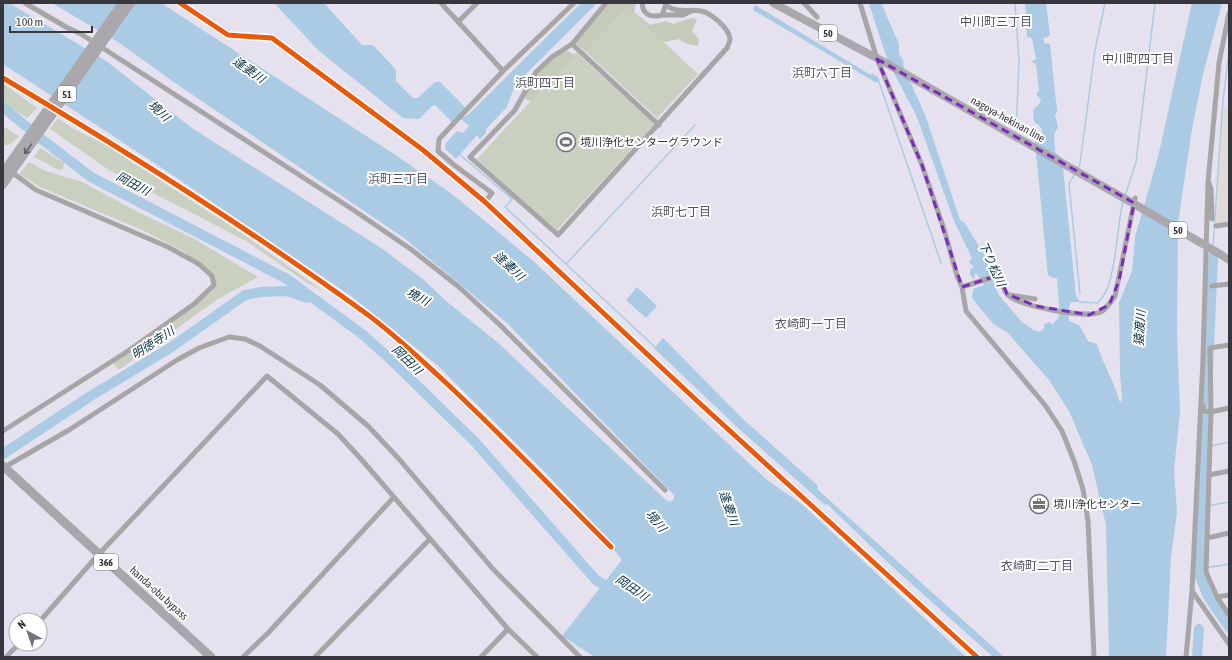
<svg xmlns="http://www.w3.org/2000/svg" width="1232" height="660" font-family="'Asap Condensed','Noto Sans JP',sans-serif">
<rect width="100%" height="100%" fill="#e5e1ee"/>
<!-- commercial -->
<path fill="#e2dbd5" d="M1229,103V222L1216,224L1224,108Z"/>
<!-- green -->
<path fill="#cad0c0" d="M627,8L698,74L657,118L586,52Z
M576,52L655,124L556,231L477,159Z
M3,83L37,108L27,118L3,102Z
M58,118L72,128L104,144L241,233L322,290L309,284L246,241L109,170L50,129Z
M3,126L19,136C14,141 10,146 3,145Z
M40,148L64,163L63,169L59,170L34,157Z
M29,162L46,171L82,182L138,212L193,238L258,277L218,299L119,370L113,364L194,304L213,285L207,270L183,251L142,230L40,187L19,174Z"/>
<!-- forest -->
<path fill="#c4cbb8" d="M606,3H636L634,12L650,25L666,21L673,24L691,18L697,19L692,31L699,39L698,46L687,44L679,39L663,42L627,8L586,52L574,42Z
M565,49L574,55L531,101L527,100L523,96L536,72Z"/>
<!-- water -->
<path fill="#aacbe3" d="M3,3H9L105,60L192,128L381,248L424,280L446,301L496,341L666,500L670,502L674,499V495L507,323L404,238L178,85L118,42L52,3H161L394,154L452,194L532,260L767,480L803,505L966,657H595L562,636L622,560L596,526L542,469L437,365L351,296L162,168L3,64Z
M274,3H324L362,45H373L396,70V81L413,98H418L435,82H440L466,108L452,122L435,105L432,106L419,119L403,118L319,51Z
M581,3H597L515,85L507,107L486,129V133L480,139L477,135L456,159L445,149L446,143L457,131L463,133L469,126L461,119L469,114Z
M869,3H881L899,44V54L903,60L904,68L926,117L960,220L964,222L986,258L998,294L1021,321L1033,330L1040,332L1044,329V324L1050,322L1052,325L1059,317L1079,325L1088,341L1097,344C1103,365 1115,382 1120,403L1122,399L1120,373L1119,303L1132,271L1135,237L1158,157L1192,3H1222L1203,74L1192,129L1178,223L1177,334L1180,412L1174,470L1177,512L1171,558L1166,657H1109L1106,525L1092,465L1069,411L1049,380L1008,333L993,324L972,298L973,289L984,285L977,274L974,275L975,278L973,279L970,275V270L974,266L970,264L969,261L972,258L954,221L917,117L894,73L891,59V47L889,42L880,35Z
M1025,3H1046L1050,36L1044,38V43L1050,44L1057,111L1055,115L1058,128C1051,136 1056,143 1055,152L1062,158L1076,296L1080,302H1071L1067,310L1061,308L1062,305L1059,304L1057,278H1051V276H1048L1035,142L1038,141L1044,143L1045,141L1041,138C1045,131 1040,125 1034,122L1033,110L1040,103L1041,100L1036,94L1039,90L1036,64L1031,62L1036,59C1035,52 1033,45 1032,38L1027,37Z
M755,5L871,75L872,73L879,78V82H875L753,10Z
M637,287L657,306L646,318L626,300Z
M663,338L743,419L818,486L817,489L1004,657H993L885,560L827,504L825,505L737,427L654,348Z"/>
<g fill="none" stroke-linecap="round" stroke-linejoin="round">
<!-- stream -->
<path stroke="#aacbe3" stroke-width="1.5" d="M1015,3L1019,62L1016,131
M879,82L941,263
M459,154L512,199L505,207L656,348
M1078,168L1080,164L1095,50L1105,3
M1075,173L1069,184L1080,294
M1125,196L1136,162L1155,3
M1213,247L1223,101L1229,51
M567,263L695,125
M1080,302L1097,303C1117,289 1116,226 1123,202
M1211,446L1229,442
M1202,507L1229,502
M1199,569L1229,564
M1227,625H1229"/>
<!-- river -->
<path stroke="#aacbe3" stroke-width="10" d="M874,3L895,67
M3,107L40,138L91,177L287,279L362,334L388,357L475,442L595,579L613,591
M1213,257L1199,574L1208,596L1229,627
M1063,331L1065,295
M3,454L89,397L170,348L245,295L261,292L288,291L307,298
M1197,657L1199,629"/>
<!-- minor -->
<path stroke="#a8a5a7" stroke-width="5" d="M25,3L66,27L81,34L352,209L412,250L459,287L500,325L665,490
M180,3L228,35L272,38L423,150L485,202L695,399L977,657
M441,3L503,71L574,3
M606,3L572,44L659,125
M642,3C643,15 651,18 662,15L666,4
M804,3L817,17
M860,3L877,59L922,165L944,229L957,276L962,287L966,311L1045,405L1062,431L1074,461L1083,489L1088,521L1094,657
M662,15H683L691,11
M458,22L477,3
M572,44L552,57L536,72L515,110L470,157L558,235L727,48C728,45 730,42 730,39C729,28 711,13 701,11C689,9 677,13 667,6
M3,78C126,151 248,228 364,312C392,332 418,357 443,380C501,434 555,491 611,547
M1209,183L1211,189L1212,219
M485,202L492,193L454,165L438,151L439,139L503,71
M1216,226L1229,224
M1212,286L1229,284
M962,287L999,275C1001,282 1003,290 1008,295C1019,306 1086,319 1101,312C1107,308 1111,302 1115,296L1135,198
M1010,295L1035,299
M1203,405V411L1211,412L1210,348L1229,345
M3,431L128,351L194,304L214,285L212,276L199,264L168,247L36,190L10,171
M3,468L69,430L177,360L199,348L229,337L245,339L260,346L320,385L368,426L399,459L493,569L580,657
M1229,471L1209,475L1206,572L1217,597L1229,615
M1209,475L1211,412L1229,408
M1207,538L1229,533
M1192,591L1229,644
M1217,597L1229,595
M40,621L98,555L267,376L338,434L361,459L508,629L537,657
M6,657L19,644
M243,657L269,632L394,497
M315,657L430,539
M481,657L508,629
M1186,657L1192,591L1203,359L1208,182L1219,63L1229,13"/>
<!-- primary -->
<path stroke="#aaa8ad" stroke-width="8" d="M773,3L884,62L1136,205
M1220,254L1229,260"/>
<!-- trunk -->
<path stroke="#a8a6aa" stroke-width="9" d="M3,466L211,657"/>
<!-- primary-bridge -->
<path stroke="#aaa8ad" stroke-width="8" d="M3,172L122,3
M3,185L131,3
M1136,205L1220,254"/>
<!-- cycleway casing -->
<g stroke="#fff" stroke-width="8">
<path id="cycleway" d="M180,3L228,35L272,38L423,150L485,202L695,399L977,657
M3,78C126,151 248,228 364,312C392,332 418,357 443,380C501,434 555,491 611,547"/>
</g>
<!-- cycleway -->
<use href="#cycleway" stroke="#e8590c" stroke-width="5"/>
</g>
<!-- one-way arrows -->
<defs><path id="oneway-shaft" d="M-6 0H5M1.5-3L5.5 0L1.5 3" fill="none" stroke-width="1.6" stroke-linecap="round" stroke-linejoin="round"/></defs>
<use stroke="#605e66" href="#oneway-shaft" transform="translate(28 149) rotate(125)"/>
<!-- marked area -->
<path fill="none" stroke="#7b2cbf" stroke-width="3" stroke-dasharray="8 5" stroke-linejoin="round" d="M877,59L1134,203L1119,281L1109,305L1089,315L1036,306L1007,294L999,275L962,287L922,165Z"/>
<!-- icons -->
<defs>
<g id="stadium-ring" transform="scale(1)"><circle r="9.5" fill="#fff" stroke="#75727c" stroke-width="1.5"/><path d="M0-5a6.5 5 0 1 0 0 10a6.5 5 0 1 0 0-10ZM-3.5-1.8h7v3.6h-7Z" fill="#75727c"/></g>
<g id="office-ring" transform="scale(1)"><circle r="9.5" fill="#fff" stroke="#75727c" stroke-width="1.5"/><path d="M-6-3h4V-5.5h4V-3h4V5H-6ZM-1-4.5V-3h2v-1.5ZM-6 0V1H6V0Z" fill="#75727c"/></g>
</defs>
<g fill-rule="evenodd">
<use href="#stadium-ring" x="566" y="142"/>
<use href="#office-ring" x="1039" y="504"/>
</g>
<g text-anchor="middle" stroke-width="4" stroke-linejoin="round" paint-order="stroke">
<!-- shield labels -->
<g fill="#fff" stroke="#747279" stroke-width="1">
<rect x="819" y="25" width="18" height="16" rx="3"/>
<rect x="58" y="86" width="18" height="16" rx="3"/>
<rect x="1169" y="222" width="18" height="16" rx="3"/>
<rect x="94" y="554" width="24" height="16" rx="3"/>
</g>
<g font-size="10" font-weight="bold" fill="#38363f">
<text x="828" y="37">50</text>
<text x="67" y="98">51</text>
<text x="1178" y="234">50</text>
<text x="106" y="566">366</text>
</g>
<!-- street labels -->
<g font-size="11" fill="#38363f" stroke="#fff">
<text transform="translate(1008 119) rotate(29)" y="4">nagoya-hekinan line</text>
<text transform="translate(159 593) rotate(42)" y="4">handa-obu bypass</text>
</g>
<!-- poi labels -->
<g font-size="11" fill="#38363f" stroke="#fff" text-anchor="start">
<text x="580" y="146">境川浄化センターグラウンド</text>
<text x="1053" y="508">境川浄化センター</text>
</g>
<!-- neighbourhood labels -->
<g font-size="12" fill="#575165" stroke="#fff">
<text x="996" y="26">中川町三丁目</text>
<text x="1138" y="63">中川町四丁目</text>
<text x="822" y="77">浜町六丁目</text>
<text x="545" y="87">浜町四丁目</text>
<text x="398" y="183">浜町三丁目</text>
<text x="681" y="216">浜町七丁目</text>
<text x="811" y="328">衣崎町一丁目</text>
<text x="1037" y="570">衣崎町二丁目</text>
</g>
<!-- water labels -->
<g font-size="12" font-style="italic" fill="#022d41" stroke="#fff">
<text transform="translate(249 70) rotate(35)" y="4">逢妻川</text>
<text transform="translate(159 111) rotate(43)" y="4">境川</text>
<text transform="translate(133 184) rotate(28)" y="4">岡田川</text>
<text transform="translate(992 264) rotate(66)" y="4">下り松川</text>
<text transform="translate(509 266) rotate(43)" y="4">逢妻川</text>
<text transform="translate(418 297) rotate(28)" y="4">境川</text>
<text transform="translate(1140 328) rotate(-86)" y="4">猿渡川</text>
<text transform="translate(153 343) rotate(-33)" y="4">明徳寺川</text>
<text transform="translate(407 360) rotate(44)" y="4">岡田川</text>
<text transform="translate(729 508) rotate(71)" y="4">逢妻川</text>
<text transform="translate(656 521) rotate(51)" y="4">境川</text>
<text transform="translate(632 588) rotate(34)" y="4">岡田川</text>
</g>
</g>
<!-- border -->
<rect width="1232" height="660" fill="none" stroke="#38363f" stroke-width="8"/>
<!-- north arrow -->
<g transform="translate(28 632) rotate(320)"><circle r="19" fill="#ffffff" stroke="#afafb2"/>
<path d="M0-3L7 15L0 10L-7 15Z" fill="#75727c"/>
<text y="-6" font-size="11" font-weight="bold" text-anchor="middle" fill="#38363f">N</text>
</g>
<!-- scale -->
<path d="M10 26v6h82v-6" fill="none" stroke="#38363f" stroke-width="2"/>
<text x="16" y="26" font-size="12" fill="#38363f" stroke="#ffffff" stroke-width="3" paint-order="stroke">100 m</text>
</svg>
